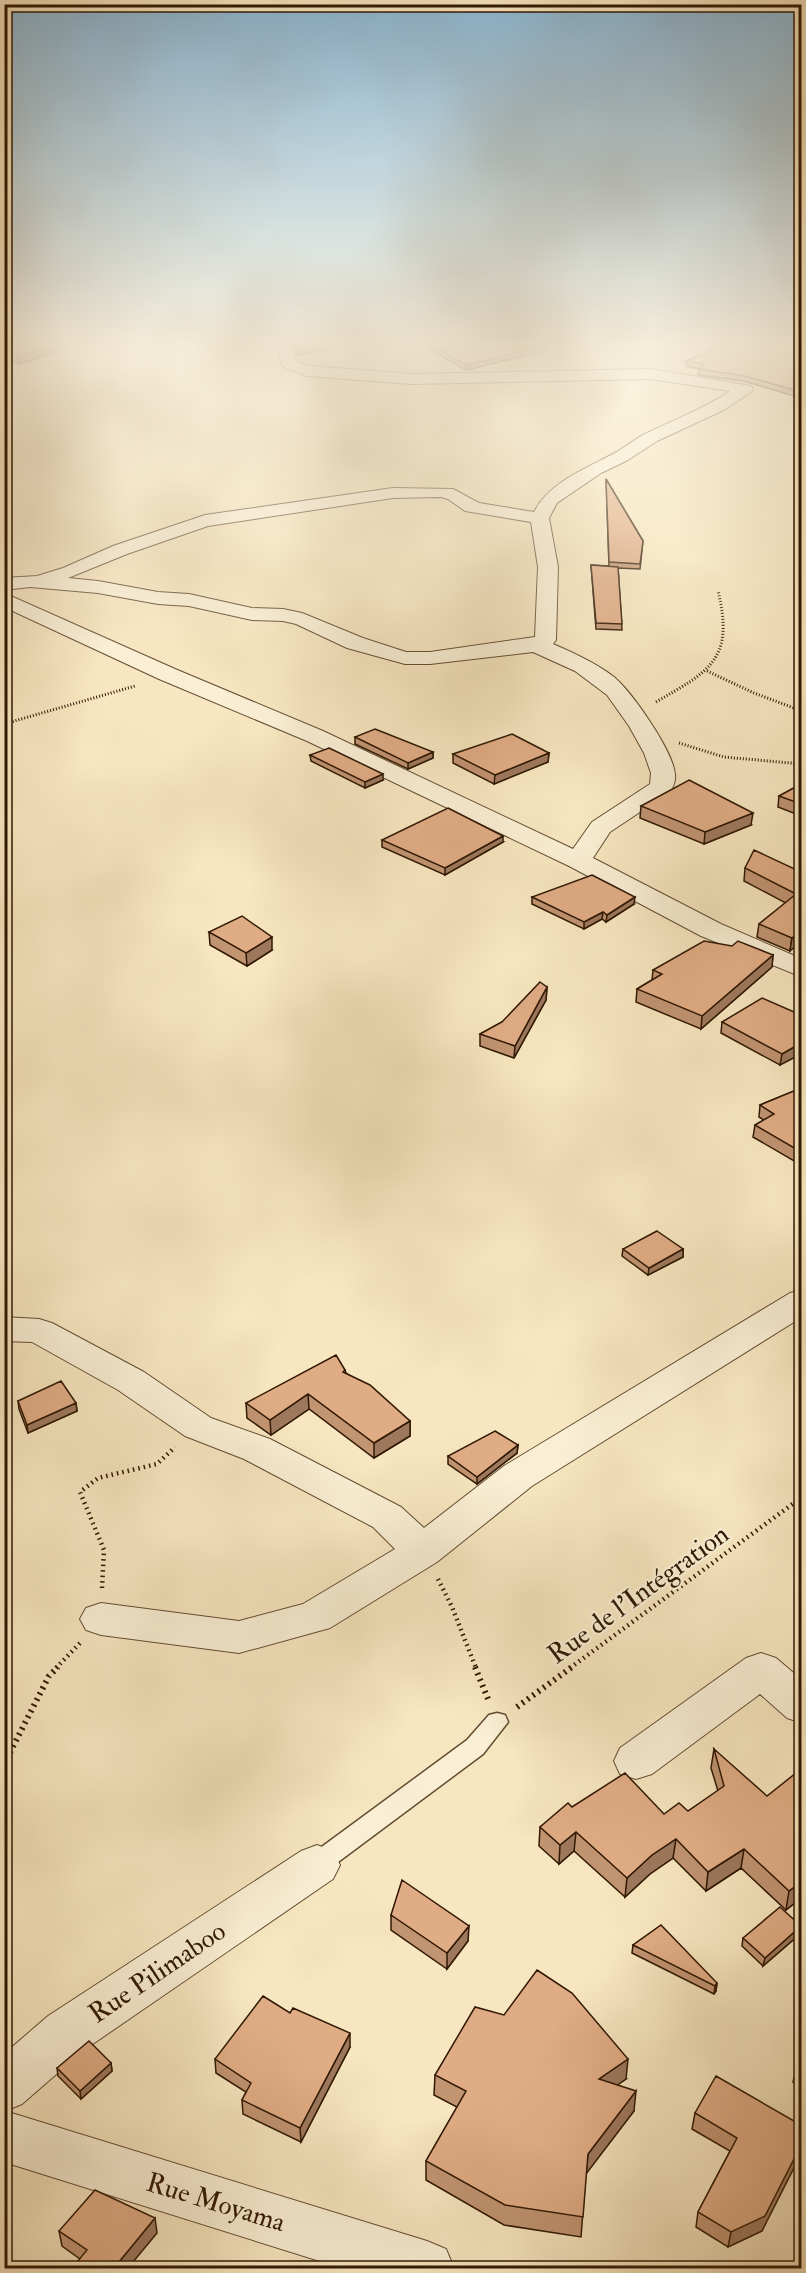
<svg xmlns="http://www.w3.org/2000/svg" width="806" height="2273" font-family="'IM FELL Double Pica',serif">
<rect width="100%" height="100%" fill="#f7e6bf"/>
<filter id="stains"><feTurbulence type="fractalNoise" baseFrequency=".00333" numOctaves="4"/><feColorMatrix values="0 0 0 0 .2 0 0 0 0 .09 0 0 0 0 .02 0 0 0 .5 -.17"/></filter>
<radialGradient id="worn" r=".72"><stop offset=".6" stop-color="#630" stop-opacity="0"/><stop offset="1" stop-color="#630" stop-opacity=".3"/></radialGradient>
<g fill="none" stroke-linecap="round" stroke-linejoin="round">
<!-- service casing -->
<g stroke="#624c32" stroke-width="3">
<path id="service" d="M497,1713L505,1715L508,1722L483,1754L326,1871L317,1875L308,1871L305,1864L308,1857L467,1740L489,1715Z"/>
</g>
<!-- minor casing -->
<g stroke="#624c32" stroke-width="2">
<path id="minor" d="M266,343H285L294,350L295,361L310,366L411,374L651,369L751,386L753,389L751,392L724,410L657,441L628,460L601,473L557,503L549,518L558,567L556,640L553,644C574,653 596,663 614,677C632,692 674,752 675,775C676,781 673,787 670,792L610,832L593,858L721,924L802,959V977L701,936L569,866L307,741L159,679L4,607V593L175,669L323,731L573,849L592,822L650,784L651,773L644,753L629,726L607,695L575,671L533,652L430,664H405L347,648L296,624L283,621L252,620L189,606L158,604L98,593L30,587L4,590V578L37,576L63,568L113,546L205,515L393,488L453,489L479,503L534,512C549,482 587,468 615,453C626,447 636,438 647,433C675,419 704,409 730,391L651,379L411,384L307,376L282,366L279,352ZM441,497L448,499L465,511L531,522L538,567L535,637L430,652H406L363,638L302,613L283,609L252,608L189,594L158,592L98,581L68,578L127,554L208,526L393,498Z
M769,343L802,345V354L771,346Z
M802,1290V1317L532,1486L437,1562L330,1628L239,1653L101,1635L86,1630L80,1619L86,1608L101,1603L239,1621L303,1604L395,1549L373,1527L244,1459L185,1436L118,1390L32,1342L4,1341V1317L39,1319L52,1323L144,1372L211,1418L270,1439L401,1507L424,1528L504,1466L790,1293Z
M761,1653L776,1658L802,1680V1723L787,1718L760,1694L652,1774L636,1779L620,1774L614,1761L620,1748L746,1658Z
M317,1845L333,1851L340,1865L333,1879L84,2050L22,2104L5,2111L427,2241L446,2249L454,2268H342L4,2162V2054L48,2016L301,1851Z"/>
</g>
<!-- path-far2 -->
<path stroke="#301803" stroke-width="3" stroke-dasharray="1 2" stroke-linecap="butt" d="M707,671L754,693L802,711
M656,702C709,671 735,660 718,591
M4,724L135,686
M679,743L724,757L802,764"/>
<!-- path-far1 -->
<path stroke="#301803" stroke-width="4.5" stroke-dasharray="1.5 4" stroke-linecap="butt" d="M438,1579L452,1607L476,1668
M102,1588L104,1550L80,1492L98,1478L157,1464L175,1447
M56,1668L81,1642
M570,1668L802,1497"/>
<!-- path -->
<path stroke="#301803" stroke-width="6" stroke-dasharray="2 4.5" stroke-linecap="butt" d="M475,1667L488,1699
M517,1707L572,1667
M4,1764L49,1676L58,1667"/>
<!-- service -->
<use href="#service" fill="#faefd5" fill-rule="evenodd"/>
<!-- minor -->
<use href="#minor" fill="#faefd5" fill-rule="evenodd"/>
</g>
<!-- wall -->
<path fill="#c19472" stroke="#301803" stroke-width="1.5" d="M289,343H354L297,355L295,348Z
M419,343H534L544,346V351L466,370Z
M4,348L56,351L19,364L4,358Z
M801,351V398L744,381L698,375L699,369L686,366V361Z
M606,479L643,541L640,569L618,568L622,630L596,629L591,565L609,566Z
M355,737L433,752V758L408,769L355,744Z
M549,753L548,762L494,784L453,763V754Z
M310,755L383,780L365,788L311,761Z
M801,784V816L778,807L779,796Z
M641,806L751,825L704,844L640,818Z
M382,840L503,842L445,875L382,847Z
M745,868L801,872L790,951L757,937L759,924L786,903L744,881Z
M532,897L634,904L606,922L602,919L584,929L532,904Z
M209,932L272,950L247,966L210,945Z
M773,955L772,967L701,1029L636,1002L637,989L652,980L653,970Z
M547,987L546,1000L514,1058L480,1046V1034L502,1022Z
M801,1015L780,1065L721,1033L722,1022Z
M801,1088V1165L753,1137L755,1125L764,1120L759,1117L760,1105Z
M623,1249H683V1257L648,1275L622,1256Z
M345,1370L346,1373L410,1421V1436L374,1458L309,1409L271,1435L247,1418L246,1403Z
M18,1401L76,1403L77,1411L28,1433L19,1409Z
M518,1445L517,1453L477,1484L448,1464V1456Z
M714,1749L801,1898L786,1910L741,1868L706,1891L673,1858L650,1874L625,1897L574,1851L559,1864L539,1846L540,1827L572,1807L664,1814L688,1811L718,1791L711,1768Z
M391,1915L468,1941L447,1969L391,1930Z
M800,1934L763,1966L742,1946L743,1938Z
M633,1945L717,1983L716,1991L714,1994L632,1953Z
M290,2013L350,2047L301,2142L243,2114L242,2100L246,2092L216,2073L215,2059Z
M801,2062V2090L793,2082L797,2066Z
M111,2063L112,2071L81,2099L58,2076L57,2068Z
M435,2075L626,2079L617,2085L634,2111L586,2173L581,2237L504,2225L426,2180V2161L457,2107L434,2095Z
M695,2113L801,2125L762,2231L728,2247L696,2227L698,2212L730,2151L692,2129Z
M59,2231L157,2233L80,2259L62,2246Z"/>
<!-- shaded-wall -->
<path fill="#9d785d" stroke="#301803" stroke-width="1.5" d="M333,343H354L297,355V351Z
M55,344L56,351L19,364L18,357Z
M544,346V351L466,370V365Z
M433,752V758L408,769V763Z
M549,753L548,762L494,784L495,775Z
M383,774V780L365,788V782Z
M753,813L751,825L704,844L705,832Z
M503,836V842L445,875V868Z
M635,897L634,904L606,922L607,915Z
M603,912L602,919L584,929V922Z
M801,930V942L790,951L792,938Z
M272,937V950L247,966L246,953Z
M773,955L772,967L701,1029L702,1016Z
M547,987L546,1000L514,1058L515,1046Z
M801,1043V1054L780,1065L782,1054Z
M683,1249V1257L648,1275L649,1268Z
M308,1394L309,1409L271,1435L270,1420Z
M76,1403L77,1411L28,1433L27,1425Z
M410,1421V1436L374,1458V1443Z
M518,1445L517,1453L477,1484V1477Z
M576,1832L574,1851L559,1864L560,1845Z
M676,1839L673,1858L650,1874L625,1897L627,1878L652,1855Z
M744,1849L741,1868L706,1891L708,1872Z
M801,1882V1898L786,1910L789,1891Z
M469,1926L468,1941L447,1969V1953Z
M801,1926L800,1934L763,1966L765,1958Z
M717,1983L716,1991L714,1994L715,1986Z
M350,2033V2047L301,2142L300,2128Z
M628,2059L626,2079L597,2099L599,2079Z
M111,2063L112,2071L81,2099L80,2091Z
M636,2091L634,2111L586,2174L588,2154Z
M801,2145V2154L762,2231L728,2247L731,2232Z
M155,2218L157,2233L128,2268H114Z"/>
<!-- building -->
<path fill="#e0ac85" stroke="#301803" stroke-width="1.5" d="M27,343H53L55,344L18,357L4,352V348Z
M295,343H333L297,351Z
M427,343H534L544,346L466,365Z
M728,343H772L801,351V392L745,376L699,369L704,364L686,361Z
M606,479L643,541L640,564L609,562Z
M591,565L618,567L622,624L596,623Z
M375,729L433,752L408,763L355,737Z
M512,734L549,753L495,775L453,754Z
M329,748L383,774L365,782L310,755Z
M689,780L753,813L705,832L641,806Z
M801,784V804L779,796Z
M448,808L503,836L445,868L382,840Z
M754,850L801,872V930L792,938L759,924L796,894L745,868Z
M592,875L635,897L607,915L603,912L584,922L532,897Z
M242,916L272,937L246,953L209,932Z
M704,941L732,946L738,941L773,955L702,1016L637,989L662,974L653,970Z
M540,982L547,987L515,1046L480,1034L502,1022Z
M762,998L801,1015V1043L782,1054L722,1022Z
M801,1088V1152L755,1125L774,1114L760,1105Z
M657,1231L683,1249L649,1268L623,1249Z
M336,1355L345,1370L343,1372L370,1385L410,1421L374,1443L308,1394L270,1420L246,1403Z
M61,1381L76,1403L27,1425L18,1401Z
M495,1431L518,1445L477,1477L448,1456Z
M714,1749L767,1796L801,1769V1882L789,1891L744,1849L708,1872L676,1839L652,1855L627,1878L576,1832L560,1845L540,1827L568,1803L572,1807L625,1773L664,1814L679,1803L688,1811L724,1786Z
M402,1880L469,1926L447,1953L391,1915Z
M780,1907L801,1926L765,1958L743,1938Z
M661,1925L717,1983L715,1986L633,1945Z
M537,1970L572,1993L628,2059L599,2079L636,2091L588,2154L583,2217L505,2205L426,2161L466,2091L435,2075L475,2007L504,2015Z
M263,1996L290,2013L293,2008L350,2033L300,2128L242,2100L251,2083L215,2059Z
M89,2041L111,2063L80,2091L57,2068Z
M801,2062V2071L797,2066Z
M716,2076L801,2125V2145L765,2216L731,2232L698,2212L737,2138L695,2113Z
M95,2190L155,2218L114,2268H72L87,2250L59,2231Z"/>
<!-- sky -->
<linearGradient id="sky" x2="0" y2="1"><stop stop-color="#8bb8d6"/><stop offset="0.52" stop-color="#fbf4e2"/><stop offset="1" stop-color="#fbf4e2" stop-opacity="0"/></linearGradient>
<rect width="806" height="661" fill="url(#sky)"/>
<g text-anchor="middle" stroke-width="4.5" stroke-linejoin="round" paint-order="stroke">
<!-- near-street labels -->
<g font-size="27" fill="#301803" stroke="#faefd5">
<text transform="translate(638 1594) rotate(-36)" y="9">Rue de l'Intégration</text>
<text transform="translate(157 1972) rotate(-34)" y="9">Rue Pilimaboo</text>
<text transform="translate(216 2202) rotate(17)" y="9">Rue Moyama</text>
</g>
</g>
<!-- margin -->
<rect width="806" height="2273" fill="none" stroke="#f7e6bf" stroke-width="24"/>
<rect x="6" y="6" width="794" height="2261" fill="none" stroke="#301803" stroke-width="3"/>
<rect x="12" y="12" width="782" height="2249" fill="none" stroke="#301803" stroke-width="1.5"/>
<rect width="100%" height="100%" filter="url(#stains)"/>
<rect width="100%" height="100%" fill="url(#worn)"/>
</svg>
